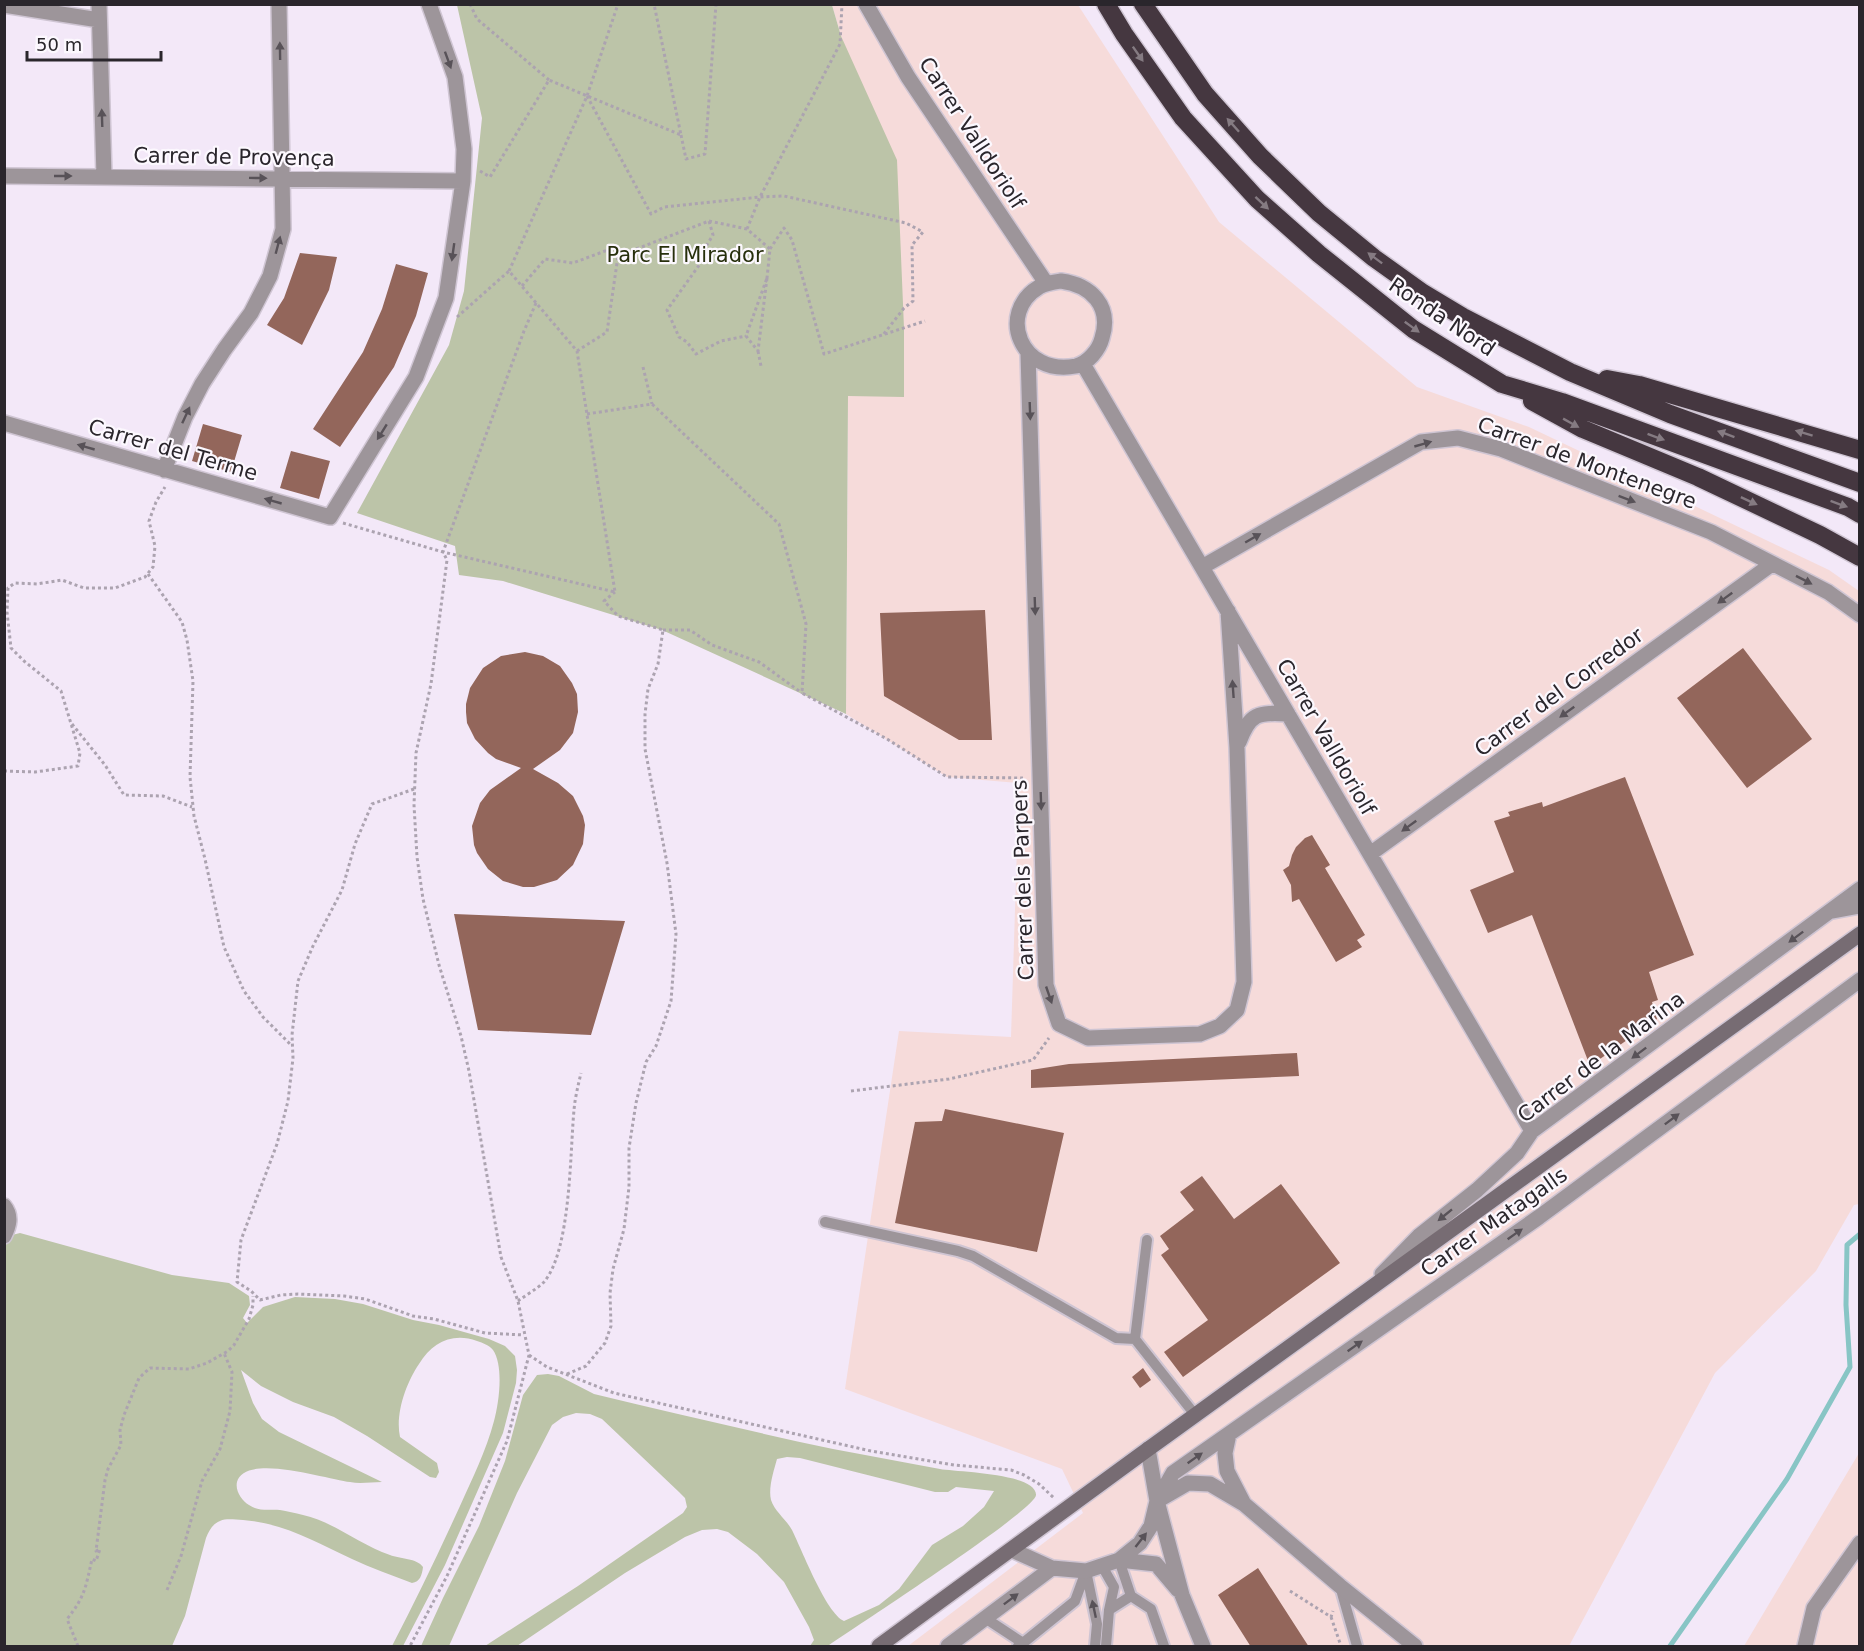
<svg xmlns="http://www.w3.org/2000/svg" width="1864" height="1651" font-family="'DejaVu Sans',sans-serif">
<rect width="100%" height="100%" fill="#f3e8f8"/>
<!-- industrial -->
<path fill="#f6dbda" d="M832,5H1078L1219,222L1417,387L1529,427L1829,570L1859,591V1204L1854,1205L1816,1271L1715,1373L1569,1646H908L1083,1513L1062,1469L845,1389L899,1031L1011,1037L1019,783L947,777L846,714L848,396L904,328L841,36Z
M1859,1453V1646H1744Z"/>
<!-- green -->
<path fill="#bcc4a8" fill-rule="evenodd" d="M457,5H832L841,36L897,160L904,328V397L848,396L846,714L662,630L503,581L459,575L455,546L357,513L449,345L464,291L482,118Z
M20,1233L172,1275L229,1283L249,1296L250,1305L243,1318L247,1323L263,1307L295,1297L335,1299L363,1304L413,1320L439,1325L489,1339L505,1346L515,1356L517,1370L516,1383L503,1433L445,1565L403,1646H392C416,1600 438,1554 460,1506C472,1479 486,1451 494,1421C499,1403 504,1366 493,1350C489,1345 483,1343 477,1341C452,1332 432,1343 419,1364C406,1383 395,1414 400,1437L437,1463L439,1472L436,1478L430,1477L367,1436L334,1417L293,1402L261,1386L241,1370L253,1403L262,1419L279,1432L382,1482C371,1482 360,1484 350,1482C329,1480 245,1452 237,1482C235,1491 242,1501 249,1505C259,1512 269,1509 280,1510C287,1511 295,1513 303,1515C334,1522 360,1545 390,1555C400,1559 417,1558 423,1567C422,1575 420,1582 412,1583C392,1575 371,1568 352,1559C316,1542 283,1523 243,1520C235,1520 227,1518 220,1521C212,1524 209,1531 206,1538L185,1616L172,1646H5L4,1237Z
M548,1374L559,1376L594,1394C674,1413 753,1432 833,1449C869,1456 904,1462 940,1469C956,1472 1037,1473 1036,1495C1035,1511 853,1628 828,1646H810L814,1640L809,1627L784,1582L757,1554L728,1532L717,1529L702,1530L685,1537L625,1573L517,1646H485L578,1586L683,1513L687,1507L685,1498L679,1492L602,1419L590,1414L576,1413L563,1417L552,1425L517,1493L449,1646H421L443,1598L479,1526L505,1461L523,1395L537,1375ZM787,1457L800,1458L935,1492H948L956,1487L994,1491L984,1507L963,1526L932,1545L899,1589L879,1605L844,1621C826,1613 802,1550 792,1530C786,1519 775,1512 771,1500C768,1488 774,1470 777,1459Z"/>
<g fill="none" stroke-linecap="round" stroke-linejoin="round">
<!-- stream -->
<path stroke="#88c5c5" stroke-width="5" d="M1670,1646L1787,1479L1850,1367L1846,1305L1847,1245L1860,1234"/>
</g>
<!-- building -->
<path fill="#93665b" d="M300,253L337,257L329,290L302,345L267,325L284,298Z
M396,264L428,273L416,316L394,367L340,447L313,429L363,352L382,309Z
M203,424L242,435L231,472L192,461Z
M291,451L330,461L319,499L280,488Z
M985,610L992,740H959L884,696L880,613Z
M1743,648L1812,739L1747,788L1677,698Z
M525,652L543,656L560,666L572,683L577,694L578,712L573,733L560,750L533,769L558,783L573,796L583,816L585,825L583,844L573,865L557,880L534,887H523L503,881L488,869L477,853L474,845L472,826L480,803L490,790L521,768L496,759L488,753L475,739L467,723L466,712V704L470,688L483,668L501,656Z
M1625,777L1694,955L1649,972L1658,1000L1652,1002L1657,1019L1590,1066L1532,915L1488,933L1470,890L1514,872L1494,821L1510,816L1508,812L1542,802L1543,807Z
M1312,835L1330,865L1325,868L1365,935L1357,940L1362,947L1336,962L1299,899L1292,902L1291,885L1283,870L1289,866L1292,855L1296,847L1305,838Z
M454,914L625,921L591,1035L478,1030Z
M1297,1053L1299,1076L1031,1088V1070L1069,1064Z
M945,1109L1064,1133L1037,1252L895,1223L915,1122L942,1121Z
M1202,1176L1234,1219L1281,1184L1340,1263L1183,1377L1164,1352L1208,1320L1161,1255L1169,1249L1160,1236L1194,1210L1180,1192Z
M1143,1368L1151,1380L1140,1388L1132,1377Z
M1258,1568L1309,1647H1251L1218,1595Z"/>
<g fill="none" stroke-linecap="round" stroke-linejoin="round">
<!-- lane casing -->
<g stroke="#cfc5d3" stroke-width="14">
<path id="lane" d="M825,1222L958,1251L973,1256L1116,1338L1135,1339
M1147,1240L1135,1339L1196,1416
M1119,1560L1131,1596L1151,1609L1164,1646
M1102,1566L1114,1587L1109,1610L1106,1646
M1086,1571L1097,1624L1095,1646
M1340,1586L1357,1646
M1109,1610L1131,1596
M985,1618L1023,1643L1018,1646
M1023,1643L1075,1601L1086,1571"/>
</g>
<!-- street casing -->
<g stroke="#cfc5d3" stroke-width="18">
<path id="street" d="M99,4L104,176
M866,4L908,77L1046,283
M4,5L99,20
M4,176L463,181
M1061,281C1091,285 1112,306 1102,338C1099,350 1088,363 1076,366C1021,377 996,313 1039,287C1046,283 1054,282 1061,281Z
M1028,353L1046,985L1059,1024L1088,1038L1200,1034L1220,1026L1237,1010L1244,982L1237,748L1228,611
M1083,364L1532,1131
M4,423L330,517L416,377L446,298L463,181L464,149L455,77L429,4
M164,470L185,417L202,384L224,350L251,313L270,276L283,229L279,4
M1202,567L1421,442L1458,438L1501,449L1711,532L1828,592L1860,615
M1239,742C1250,713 1258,712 1288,714
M1370,854L1772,564
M1833,911L1860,906
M4,1206C12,1216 9,1226 4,1236
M1382,1274L1419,1236L1477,1190L1517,1153L1532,1131L1860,889
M1229,1434L1225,1453L1227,1471L1244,1504
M1148,1449L1157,1501L1182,1595L1203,1646
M1157,1501L1188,1483L1210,1484L1244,1504L1340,1586L1415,1646
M1012,1550L1052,1568L1086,1571L1119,1560L1140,1543L1151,1526L1157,1501L1173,1473L1539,1217L1860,980
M1119,1560L1156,1564L1178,1590
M948,1646L1052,1568
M1805,1646L1814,1608L1860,1543"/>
</g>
<!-- secondary casing -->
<g stroke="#cfc5d3" stroke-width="18">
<path id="secondary" d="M879,1646L1140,1455L1860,934"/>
</g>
<!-- highway casing -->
<g stroke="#cfc5d3" stroke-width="21">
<path id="highway" d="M1106,4L1124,34L1183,118L1257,199L1319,254L1413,329L1502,384L1562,402L1848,507L1860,514
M1143,4L1205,94L1260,156L1319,213L1374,258L1423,293L1463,317L1570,372L1670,414L1860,483
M1607,379L1639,385L1860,450
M1532,401L1583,429L1698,477L1820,535L1860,557"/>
</g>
<!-- path -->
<path stroke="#aca3b0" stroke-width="3" stroke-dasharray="3 3" stroke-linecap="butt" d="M470,4L477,19L549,80
M587,96L651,214L664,207L760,197L784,196L906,223L923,232L912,245L913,301L904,308L883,335
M681,135L686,159L705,154L716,4
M480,171L490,177L549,80L681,135L654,4
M709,221L747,229L770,249L767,278
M747,229L760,197L840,44L842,4
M770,249L784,228L792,240L824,354L925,321
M509,271L587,96L618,4
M767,278L758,351L746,336Z
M522,286L545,259L573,263L605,251L618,256
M536,303L524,331L443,552L615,592
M457,317L509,271L577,351L615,592
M577,351L607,332L618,256L709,221L713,235L705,248L700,264L667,310L679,337L687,342L696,354L721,341L746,336
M758,351L761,366
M643,367L652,404
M587,414L652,404L779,524L806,624L802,693L887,739L947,777L1023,778
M343,523L443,552L447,560L431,684L416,753L414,805L417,857L423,899L439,965L461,1036L469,1071L501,1257L518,1301L529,1355L507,1441L447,1576L410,1646
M148,574L182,622L187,640L193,681L190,777L194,816L205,859L224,947L244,991L263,1017L292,1046
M663,630H690L712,645L759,662L802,693
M72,724L105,765L124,795L163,796L192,807
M4,771L35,772L78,766L80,753L61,691L24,661L11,648L7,612L8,588L15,583L37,584L62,580L84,588H115L145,577L153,567L155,546L149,521L156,502L165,487
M414,789L372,804L355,844L342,890L313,946L298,981L292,1035L293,1058L288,1101L277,1144L241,1240L237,1282L251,1291L260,1300L281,1295L298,1294L344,1296L365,1299L413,1316L434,1319L485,1333L524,1335
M851,1091L949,1079L1033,1060L1049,1038
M518,1301C526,1295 537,1289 544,1282C571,1250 570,1152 574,1110C575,1098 578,1086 581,1073
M529,1355L547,1367L614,1393L871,1451L954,1465L1011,1470L1024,1475L1039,1484L1054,1498
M567,1374L586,1366L605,1343L611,1326L610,1293L613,1269L624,1229L629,1187V1148L636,1103L646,1062L656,1046L671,1001L676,934L667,863L645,749V714L648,689L658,664L663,630L618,616L604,601L615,592
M167,1590L181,1556L202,1481L220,1449L230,1411L232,1372L224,1353
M1290,1591L1331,1617L1333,1611
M1331,1617L1341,1646
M78,1646L67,1619C85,1597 86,1586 92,1559L96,1561L100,1549L96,1551L105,1480L108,1469L121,1445L120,1430L124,1415L139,1378L150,1368L189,1369L207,1363L228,1351L234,1345L249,1319L253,1305V1296"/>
<!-- lane -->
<use href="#lane" stroke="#9d959a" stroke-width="10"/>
<!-- street -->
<use href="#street" stroke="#9d959a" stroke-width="15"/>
<!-- secondary -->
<use href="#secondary" stroke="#776c73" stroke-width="15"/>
<!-- highway -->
<use href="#highway" stroke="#453740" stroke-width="18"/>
</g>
<!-- one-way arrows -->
<defs><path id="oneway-solid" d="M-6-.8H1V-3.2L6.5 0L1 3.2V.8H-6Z" transform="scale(1.5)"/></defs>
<g fill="#585258">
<use href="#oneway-solid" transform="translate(280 51) rotate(-91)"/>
<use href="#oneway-solid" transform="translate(448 60) rotate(70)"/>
<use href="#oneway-solid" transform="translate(102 118) rotate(-92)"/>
<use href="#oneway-solid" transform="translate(63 176)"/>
<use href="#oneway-solid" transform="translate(258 178) rotate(1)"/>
<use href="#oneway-solid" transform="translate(278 245) rotate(-75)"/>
<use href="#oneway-solid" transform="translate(453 252) rotate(98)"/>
<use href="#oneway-solid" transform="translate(1030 411) rotate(88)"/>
<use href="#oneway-solid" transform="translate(186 415) rotate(-65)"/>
<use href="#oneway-solid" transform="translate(382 432) rotate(122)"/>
<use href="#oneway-solid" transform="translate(1423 444) rotate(-16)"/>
<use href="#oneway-solid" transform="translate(86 447) rotate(-164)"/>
<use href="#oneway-solid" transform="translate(1627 499) rotate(21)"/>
<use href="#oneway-solid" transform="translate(273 501) rotate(-164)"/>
<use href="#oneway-solid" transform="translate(1253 538) rotate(-30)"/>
<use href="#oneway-solid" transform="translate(1804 580) rotate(27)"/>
<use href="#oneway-solid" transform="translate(1725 598) rotate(144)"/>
<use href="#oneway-solid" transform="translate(1035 606) rotate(88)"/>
<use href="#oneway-solid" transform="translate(1233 689) rotate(-94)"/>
<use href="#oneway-solid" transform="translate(1567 712) rotate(144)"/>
<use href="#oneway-solid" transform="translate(1041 801) rotate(88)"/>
<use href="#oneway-solid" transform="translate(1409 826) rotate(144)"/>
<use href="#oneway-solid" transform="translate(1796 937) rotate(143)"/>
<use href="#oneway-solid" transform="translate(1049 995) rotate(71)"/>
<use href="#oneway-solid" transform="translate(1639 1053) rotate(143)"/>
<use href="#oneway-solid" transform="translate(1672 1119) rotate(-37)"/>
<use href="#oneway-solid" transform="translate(1445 1215) rotate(141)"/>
<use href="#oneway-solid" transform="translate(1515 1234) rotate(-35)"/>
<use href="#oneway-solid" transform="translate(1355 1346) rotate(-35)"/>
<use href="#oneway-solid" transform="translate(1195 1458) rotate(-35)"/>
<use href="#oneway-solid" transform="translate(1141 1540) rotate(-52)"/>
<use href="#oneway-solid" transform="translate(1011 1599) rotate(-37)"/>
<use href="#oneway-solid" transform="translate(1094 1609) rotate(-102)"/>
</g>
<g fill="#857b82">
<use href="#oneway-solid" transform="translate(1138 54) rotate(55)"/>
<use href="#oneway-solid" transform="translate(1233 125) rotate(-132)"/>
<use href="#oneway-solid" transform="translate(1262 203) rotate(43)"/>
<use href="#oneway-solid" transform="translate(1375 258) rotate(-143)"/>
<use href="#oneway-solid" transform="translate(1412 327) rotate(36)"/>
<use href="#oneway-solid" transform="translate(1571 423) rotate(29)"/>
<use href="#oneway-solid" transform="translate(1804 433) rotate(-163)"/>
<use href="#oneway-solid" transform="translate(1726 434) rotate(-160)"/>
<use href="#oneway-solid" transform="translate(1656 437) rotate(20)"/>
<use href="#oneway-solid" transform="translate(1749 501) rotate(25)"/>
<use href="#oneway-solid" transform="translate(1839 504) rotate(20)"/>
</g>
<g text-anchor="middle" stroke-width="4.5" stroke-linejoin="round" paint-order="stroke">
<!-- street labels -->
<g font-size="21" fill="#2a262c" stroke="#fcf8fe">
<text transform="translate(972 133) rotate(57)" y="7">Carrer Valldoriolf</text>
<text transform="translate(234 157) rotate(1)" y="7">Carrer de Provença</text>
<text transform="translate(1442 317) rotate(34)" y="7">Ronda Nord</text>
<text transform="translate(173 450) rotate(16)" y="7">Carrer del Terme</text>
<text transform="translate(1587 463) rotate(20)" y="7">Carrer de Montenegre</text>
<text transform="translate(1559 692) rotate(-36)" y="7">Carrer del Corredor</text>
<text transform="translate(1326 737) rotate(60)" y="7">Carrer Valldoriolf</text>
<text transform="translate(1023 880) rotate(-92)" y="7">Carrer dels Parpers</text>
<text transform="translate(1601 1057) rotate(-37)" y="7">Carrer de la Marina</text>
<text transform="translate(1494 1222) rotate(-35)" y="7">Carrer Matagalls</text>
</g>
<!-- park labels -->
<g font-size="21" fill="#272f0c" stroke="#fcf8fe">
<text x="685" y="262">Parc El Mirador</text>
</g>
</g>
<!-- border -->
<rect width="1864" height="1651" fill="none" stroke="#2a262c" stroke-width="12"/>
<!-- scale -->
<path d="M27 51v9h134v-9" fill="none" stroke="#2a262c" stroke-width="3"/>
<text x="36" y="51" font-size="18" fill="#2a262c" stroke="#fcf8fe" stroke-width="4.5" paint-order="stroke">50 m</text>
</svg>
